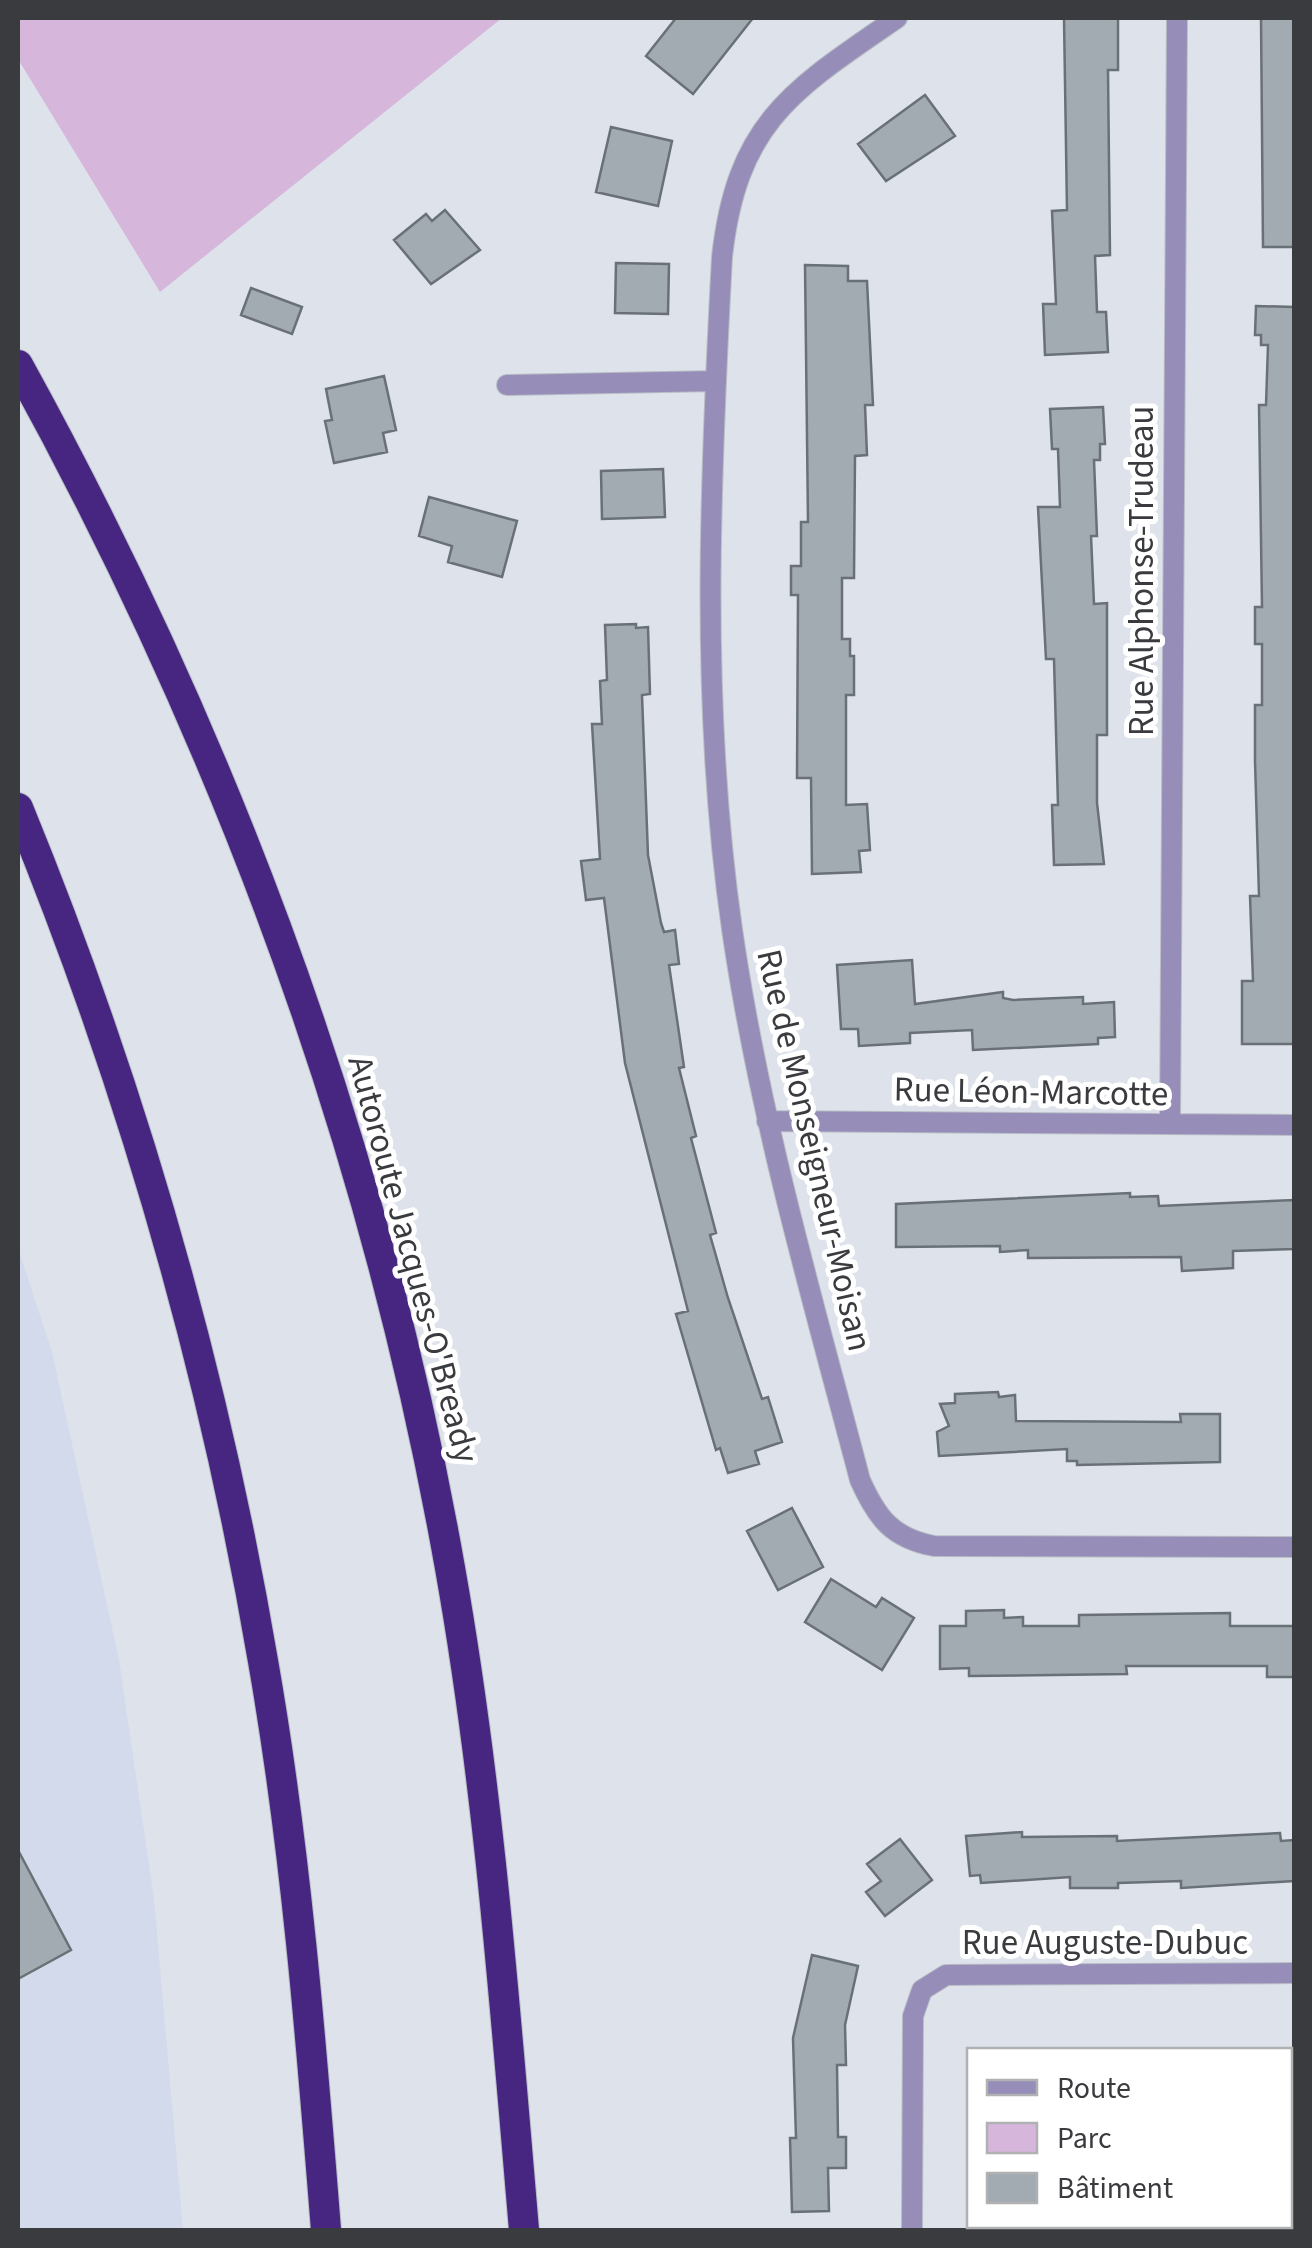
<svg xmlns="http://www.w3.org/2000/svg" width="1312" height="2248" font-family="'Source Sans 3',sans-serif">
<rect width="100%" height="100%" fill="#dde2eb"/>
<!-- built -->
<path fill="#d3daeb" d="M18,1248L52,1352L119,1660L154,1899L183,2230H18Z"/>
<!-- green -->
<path fill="#d7b6dc" d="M18,18H502L160,292L18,59Z"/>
<!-- building -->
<path fill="#a2abb1" stroke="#697177" stroke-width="2.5" d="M676,18H753L693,94L646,56Z
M1064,18H1118V70H1108L1110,255L1095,256L1097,312H1106L1108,352L1045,355L1043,304H1056L1052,211L1067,210Z
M1261,18H1294V247H1263Z
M925,95L955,136L886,181L858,144Z
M611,127L672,141L658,206L596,192Z
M445,210L480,250L431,284L394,240L426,214L432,221Z
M616,263L669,264L668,314L615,313Z
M805,265L848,266V281H867L873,405H865L867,455L855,456L854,578H842V639H850V656H854V695H846V805L867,804L870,850L859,851L861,872L812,874L811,778H797L798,595H791V566H801V522H808Z
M251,288L302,307L292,334L241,315Z
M1256,306L1294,307V1044H1242V981H1253L1250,896H1259L1255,761V705H1262V644H1255V607H1262L1259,405H1266L1268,345H1261V335H1255Z
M384,376L396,430L383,433L387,452L334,463L325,421L332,420L326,389Z
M1103,407L1105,444H1100V460H1094L1097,536H1091L1094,604L1107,603V735H1097V803L1104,864L1054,865L1052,805H1058L1054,659H1046L1038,507H1060L1058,449H1052L1050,409Z
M663,469L665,517L602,519L601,471Z
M429,497L517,521L502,577L448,562L452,546L419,536Z
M636,624V628L648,627L650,694L642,695L648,855L661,923L664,932L675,930L679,964L669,965L684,1067L679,1068L696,1136L691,1138L716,1233L710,1235L728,1298L762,1399L768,1397L782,1442L755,1451L759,1464L728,1473L720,1448L716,1450L676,1314L688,1311L625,1063L604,898L586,900L581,861L600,859L592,724H602L600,681L607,680L605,625Z
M912,960L915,1004L1003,992V998L1013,1000L1083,997V1004L1114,1002L1115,1037L1098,1038V1044L973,1050L972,1030L910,1033V1043L859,1046L858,1029H841L837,965Z
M1130,1193V1197L1158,1196L1159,1206L1294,1200V1249L1233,1251V1268L1182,1271L1181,1257L1028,1258V1250L1000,1252V1246L896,1247V1204Z
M998,1392L999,1397L1015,1395L1016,1421L1181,1422L1180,1414H1220V1462L1077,1465V1461H1067V1449L939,1456L937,1432L949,1426L940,1404L955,1403V1394Z
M792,1508L823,1567L778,1590L747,1531Z
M831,1579L876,1607L882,1598L914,1618L882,1670L805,1622Z
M1004,1610V1618L1023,1617V1626H1079V1615L1230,1613V1626H1294V1677H1267V1666H1126L1127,1674L969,1676V1668L940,1669V1626H966V1611Z
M1022,1832V1837L1117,1836V1841L1280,1833L1281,1841L1294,1840V1881L1181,1888V1881L1118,1883V1888H1070V1877L981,1883L980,1875L970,1876L966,1836Z
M900,1839L932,1880L885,1916L866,1892L881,1881L867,1864Z
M18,1850L71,1950L18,1979Z
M812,1955L858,1966L845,2025L846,2065H837L838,2137H846V2168H828L829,2211L792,2212L790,2138H796L793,2038Z"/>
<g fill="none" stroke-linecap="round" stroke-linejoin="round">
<!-- street casing -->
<g stroke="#b9bdc5" stroke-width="22">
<path id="street" d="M897,18C792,90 737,122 722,257C710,480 700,708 732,929C759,1116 812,1297 860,1480C877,1518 892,1538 934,1546L1294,1547
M507,385L716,381
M767,1121L1294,1125
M1170,1124L1177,18
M912,2230L913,2016L922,1990L946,1975L1294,1973"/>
</g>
<!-- highway casing -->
<g stroke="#b9bdc5" stroke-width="32">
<path id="highway" d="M18,365C226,742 375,1144 450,1568C489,1787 505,2009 524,2230
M18,808C131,1084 213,1367 263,1661C296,1849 311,2040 326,2230"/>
</g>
<!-- street -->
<use href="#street" stroke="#968db9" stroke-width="20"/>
<!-- highway -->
<use href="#highway" stroke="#472682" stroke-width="30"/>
</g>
<g text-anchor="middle" stroke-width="10" stroke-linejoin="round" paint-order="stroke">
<!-- street labels -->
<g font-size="35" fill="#3a3b3f" stroke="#fff">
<text transform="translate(1141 571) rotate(-90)" y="12">Rue Alphonse-Trudeau</text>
<text transform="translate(1031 1091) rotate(1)" y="12">Rue Léon-Marcotte</text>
<text transform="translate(815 1150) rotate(77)" y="12">Rue de Monseigneur-Moisan</text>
<text transform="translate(414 1259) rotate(75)" y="12">Autoroute Jacques-O'Bready</text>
<text x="1105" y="1954">Rue Auguste-Dubuc</text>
</g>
</g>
<!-- border -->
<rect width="1312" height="2248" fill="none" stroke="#3a3b3f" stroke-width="40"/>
<!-- legend -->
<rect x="967" y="2048" width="325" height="180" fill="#ffffff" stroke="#b0b1b2" stroke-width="2.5"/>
<rect x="987" y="2080" width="50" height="15" fill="#968db9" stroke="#b0b1b2" stroke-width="2.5"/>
<text x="1057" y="2098" font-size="30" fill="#3a3b3f">Route</text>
<rect x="987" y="2123" width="50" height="30" fill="#d7b6dc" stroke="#b0b1b2" stroke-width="2.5"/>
<text x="1057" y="2148" font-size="30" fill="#3a3b3f">Parc</text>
<rect x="987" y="2173" width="50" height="30" fill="#a2abb1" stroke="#b0b1b2" stroke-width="2.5"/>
<text x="1057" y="2198" font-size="30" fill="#3a3b3f">Bâtiment</text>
</svg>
